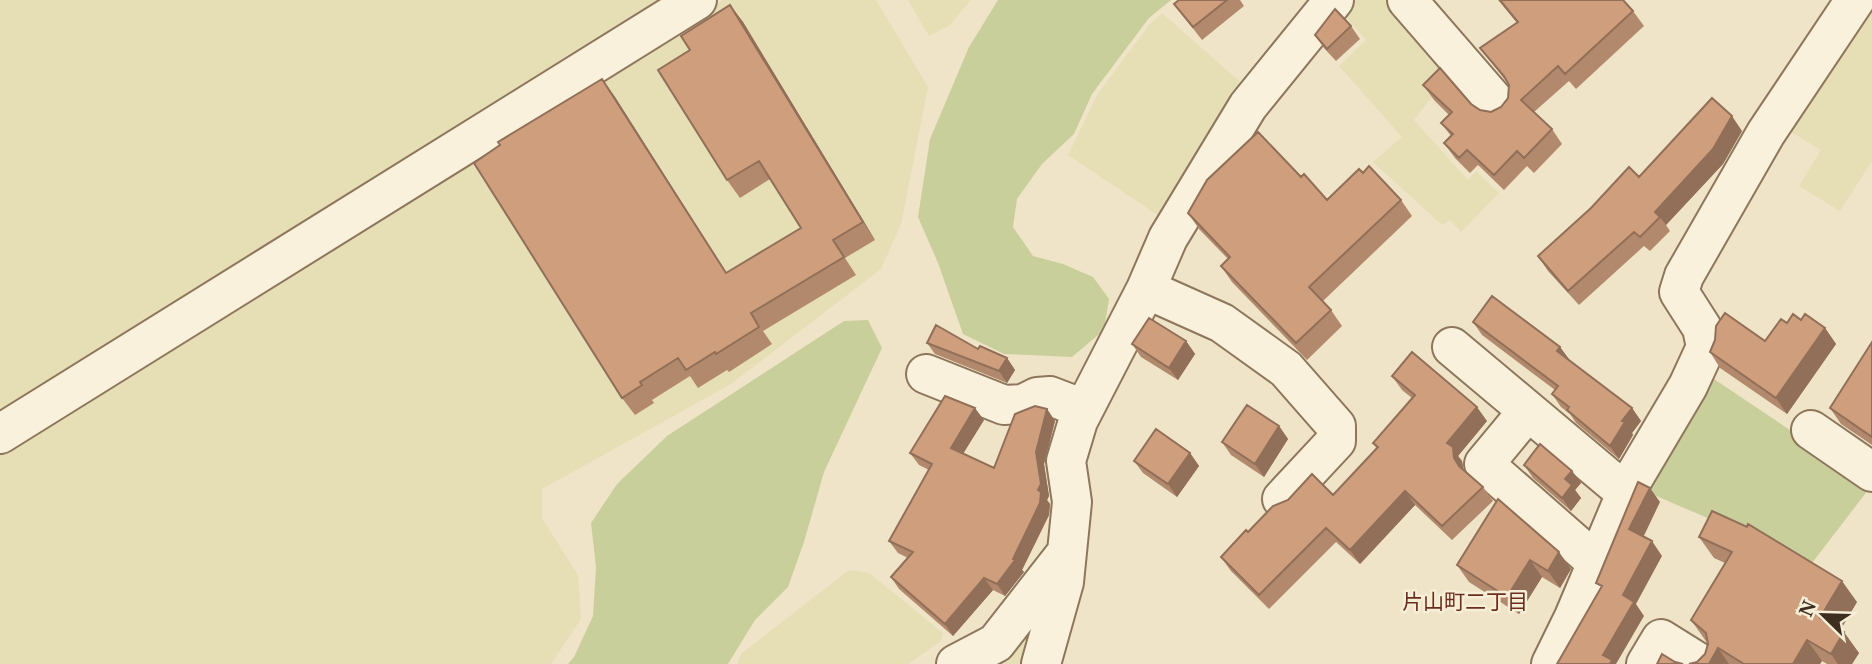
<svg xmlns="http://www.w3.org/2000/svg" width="1872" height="664" font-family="'Noto Serif','Noto Sans JP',serif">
<rect width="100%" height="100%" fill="#f0e4c8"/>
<!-- farmland -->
<path fill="#e6deb5" d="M0,0H670L0,417Z
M723,0H876L928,87L901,224L881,269L731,384L542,489V518L578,575L581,619L551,664H0V455Z
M908,0H971L950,25L929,36Z
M1349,0H1397L1455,67L1414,120L1468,180L1476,171L1499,193L1461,232L1450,220L1442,225L1373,162L1402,137L1339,66L1366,40L1340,10Z
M1872,0V161L1840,211L1799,186L1821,150L1781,126Z
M1162,13L1247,88L1165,220L1068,155L1097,95L1149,25Z
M849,570L869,573L943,633L941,641L908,664H737L742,653Z
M1025,624L1035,632L1026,664H997Z"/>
<!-- green -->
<path fill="#c9cf9b" d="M998,0H1171L1149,18L1092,94L1074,134L1042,164L1017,199L1013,227L1033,256L1063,264L1093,277L1109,299L1104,330L1072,357L1004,354L963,334L938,263L918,217L930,139L969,47Z
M868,320L882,348L824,472L804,542L788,587L755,620L728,664H568L574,657L593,616L596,567L591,523L617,484L667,436L844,321Z
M1711,377L1872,485L1812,563L1640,489Z"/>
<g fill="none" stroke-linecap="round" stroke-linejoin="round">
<!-- minor casing -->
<g stroke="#8d765c" stroke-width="42">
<path id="minor" d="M1407,0L1498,105
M1146,289L1222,323L1286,369L1336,426V441L1282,499
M1452,347L1626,493
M926,374L1004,405L1023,404L1037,397L1050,396L1084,409
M1528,411L1484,464L1597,563
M1811,430L1872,472
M0,434L697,0
M956,664L996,643L1064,556
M1041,664L1064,582L1072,502L1066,461L1078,421L1146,289L1168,238L1248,106L1334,0
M1551,664L1574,617L1630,484L1688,386L1706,347L1702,328L1679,292L1684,276L1766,133L1855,0
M1646,664L1661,639L1701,664"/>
</g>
<!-- minor -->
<use href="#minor" stroke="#faf1dc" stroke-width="38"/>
</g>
<!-- wall -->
<path fill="#b2896c" d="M1179,0H1240L1244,6L1202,40L1174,4Z
M1498,0H1623L1633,11L1644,26L1576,89L1569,81L1534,112L1552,129L1562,144L1534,173L1527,166L1504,190L1478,165L1470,173L1455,158L1444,143L1451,136L1441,123L1449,115L1434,100L1423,85L1471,104L1480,110L1491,112L1501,107L1508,98L1509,85L1480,48L1517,23Z
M730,5L743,22L875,240L845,258L856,275L763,331L772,344L729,372L727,370L698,388L690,376L652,400L654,403L635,415L622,398L602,79L615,97L726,273L801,228L770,179L740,198L727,180L690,50Z
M1351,26L1360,39L1336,61L1324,48L1315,35Z
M1742,131L1723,164L1666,225L1670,231L1650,251L1644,246L1579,305L1548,271L1538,256L1639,177Z
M1363,173L1401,200L1412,216L1323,301L1331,310L1342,326L1307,360L1232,282L1221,266L1228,259L1199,229L1188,213L1301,177L1327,200Z
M1801,320L1825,328L1836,344L1787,414L1720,368L1710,352L1765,341L1787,323Z
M1473,322L1560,347L1569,360L1632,408L1641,421L1632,433L1633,435L1619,459L1576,423L1570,414L1561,407L1552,394L1555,390L1482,335Z
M1186,341L1195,354L1178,380L1141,357L1132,344Z
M1872,342V445L1841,424L1830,408Z
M927,343L978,349L1007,358L1015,370L1007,383L935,354Z
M1392,376L1487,421L1458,456L1462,461L1463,469L1483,487L1493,501L1452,540L1415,505L1360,564L1336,542L1269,609L1231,571L1221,557L1248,532L1333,495L1377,449L1373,443L1412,398L1402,390Z
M1047,409L1055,421L1044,464L1049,496L1047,500L1050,504L1049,515L1022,570L1024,572L1005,596L993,590L953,636L899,589L891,577L908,558L898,553L889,541L929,470L919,465L910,453L984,420L963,454L994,468Z
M1279,426L1288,439L1264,477L1231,455L1222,442Z
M1190,453L1199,466L1177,497L1143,473L1134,461Z
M1524,465L1572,471L1581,483L1575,490L1581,498L1571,511L1533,478Z
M1498,499L1571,569L1560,588L1542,577L1519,614L1469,582L1457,565Z
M1699,537L1857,602L1840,630L1859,653L1852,664H1827L1822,661L1820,664H1689L1697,662L1705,654L1708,644L1691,620L1725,563L1714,558Z"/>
<!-- shaded-wall -->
<path fill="#916f58" d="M730,5L743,22L875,240L863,222Z
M602,79L615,97L738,291L726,273Z
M1732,116L1742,131L1723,164L1666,225L1660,217L1655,212Z
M1825,328L1836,344L1787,414L1776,398Z
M1186,341L1195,354L1178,380L1169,368Z
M1560,347L1569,359L1566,364L1557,351Z
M1007,358L1015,370L1007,383L999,371Z
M1477,407L1487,421L1458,456L1462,461L1464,472L1454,458L1447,443Z
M975,408L984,420L959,460L951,448Z
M1632,408L1641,421L1632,433L1633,435L1619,459L1610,446L1622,421Z
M1047,409L1055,421L1044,464L1049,496L1047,500L1050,504L1049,515L1022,570L1024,572L1005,596L997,584L1013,559L1038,490L1036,452Z
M1279,426L1288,439L1264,477L1255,464Z
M1190,453L1199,466L1177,497L1168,484Z
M1572,471L1581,483L1575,490L1581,498L1571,511L1562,498L1565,479Z
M1650,488L1660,502L1640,544L1629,529Z
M1405,491L1415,505L1360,564L1350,550Z
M1652,541L1662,556L1636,604L1644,616L1616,664H1610L1603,655L1623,595Z
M1559,552L1571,569L1560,588L1548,571Z
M1530,560L1542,577L1519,614L1507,597Z
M984,578L993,590L953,636L945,624Z
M1842,581L1857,602L1835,639L1820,618Z
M1844,632L1859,653L1852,664H1838L1831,654Z
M1807,640L1822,661L1820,664H1793Z
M1718,648L1729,664H1709Z"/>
<!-- building -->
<path fill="#cf9f7d" stroke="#916f58" stroke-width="2" d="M1179,0H1227L1193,27L1174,4Z
M1500,0H1623L1633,11L1565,74L1558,66L1521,100L1552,129L1524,158L1517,151L1494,175L1467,150L1459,158L1444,143L1453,134L1441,123L1452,112L1423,85L1440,68L1471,104L1480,110L1491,112L1501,107L1508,98L1509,85L1504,76L1480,48L1518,22Z
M730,5L863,222L833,240L844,257L751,313L759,327L716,354L715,352L686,370L678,358L640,382L642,385L622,398L474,163L500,145L498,142L602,79L726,273L801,228L759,161L727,180L658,70L690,50L681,36Z
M1335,9L1351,26L1327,49L1315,35Z
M1712,98L1732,116L1713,149L1655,212L1660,217L1640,237L1634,232L1568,291L1538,256L1591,208L1629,167L1639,177Z
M1258,132L1301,177L1304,174L1327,200L1359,169L1363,173L1369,166L1401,200L1309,287L1331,310L1296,343L1221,266L1230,257L1188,213L1207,180Z
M1492,296L1560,347L1557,351L1632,408L1622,421L1625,422L1610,446L1567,410L1569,407L1552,394L1558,386L1473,322Z
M1725,313L1765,341L1781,319L1787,323L1793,314L1801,320L1805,314L1825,328L1776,398L1710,352L1715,340L1716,326Z
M1149,318L1186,341L1169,368L1132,344Z
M936,325L978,349L980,346L1007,358L999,371L927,343Z
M1872,342V437L1830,408Z
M1412,352L1477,407L1447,443L1453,447L1454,458L1459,466L1483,487L1442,526L1405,491L1350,550L1326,528L1259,595L1221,557L1246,530L1248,532L1273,506L1288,500L1312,474L1333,495L1378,447L1373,443L1415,395L1392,376Z
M945,396L975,408L951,448L994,468L1015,414L1035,406L1047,409L1036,452L1041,484L1038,490L1041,492L1040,503L1013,559L1015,560L997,584L984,578L945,624L891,577L913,552L889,541L932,464L910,453Z
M1247,405L1279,426L1255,464L1222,442Z
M1156,429L1190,453L1168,484L1134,461Z
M1540,444L1572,471L1565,479L1572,485L1562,498L1524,465Z
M1638,482L1650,488L1629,529L1652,541L1623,595L1634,602L1603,655L1612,660L1610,664H1557L1602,586L1596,583Z
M1498,499L1559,552L1548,571L1530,560L1507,597L1457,565Z
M1712,511L1747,527L1748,524L1842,581L1820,618L1844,632L1831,654L1807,640L1793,664H1744L1718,648L1709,664H1689L1697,662L1705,654L1708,644L1706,633L1691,620L1732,552L1699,537Z
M1662,654L1675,662L1683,664H1657Z"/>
<g text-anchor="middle" stroke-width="5" stroke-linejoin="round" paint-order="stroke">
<!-- neighbourhood labels -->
<g font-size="21" fill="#6b2e1e" stroke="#f7eed8">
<text x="1465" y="609">片山町二丁目</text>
</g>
</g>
<!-- north arrow -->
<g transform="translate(1823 615) rotate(293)" stroke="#f7eed8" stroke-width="5" paint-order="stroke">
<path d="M0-5L12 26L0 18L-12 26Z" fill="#3d2e20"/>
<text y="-10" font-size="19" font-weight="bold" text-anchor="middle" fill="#3d2e20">N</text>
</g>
</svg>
